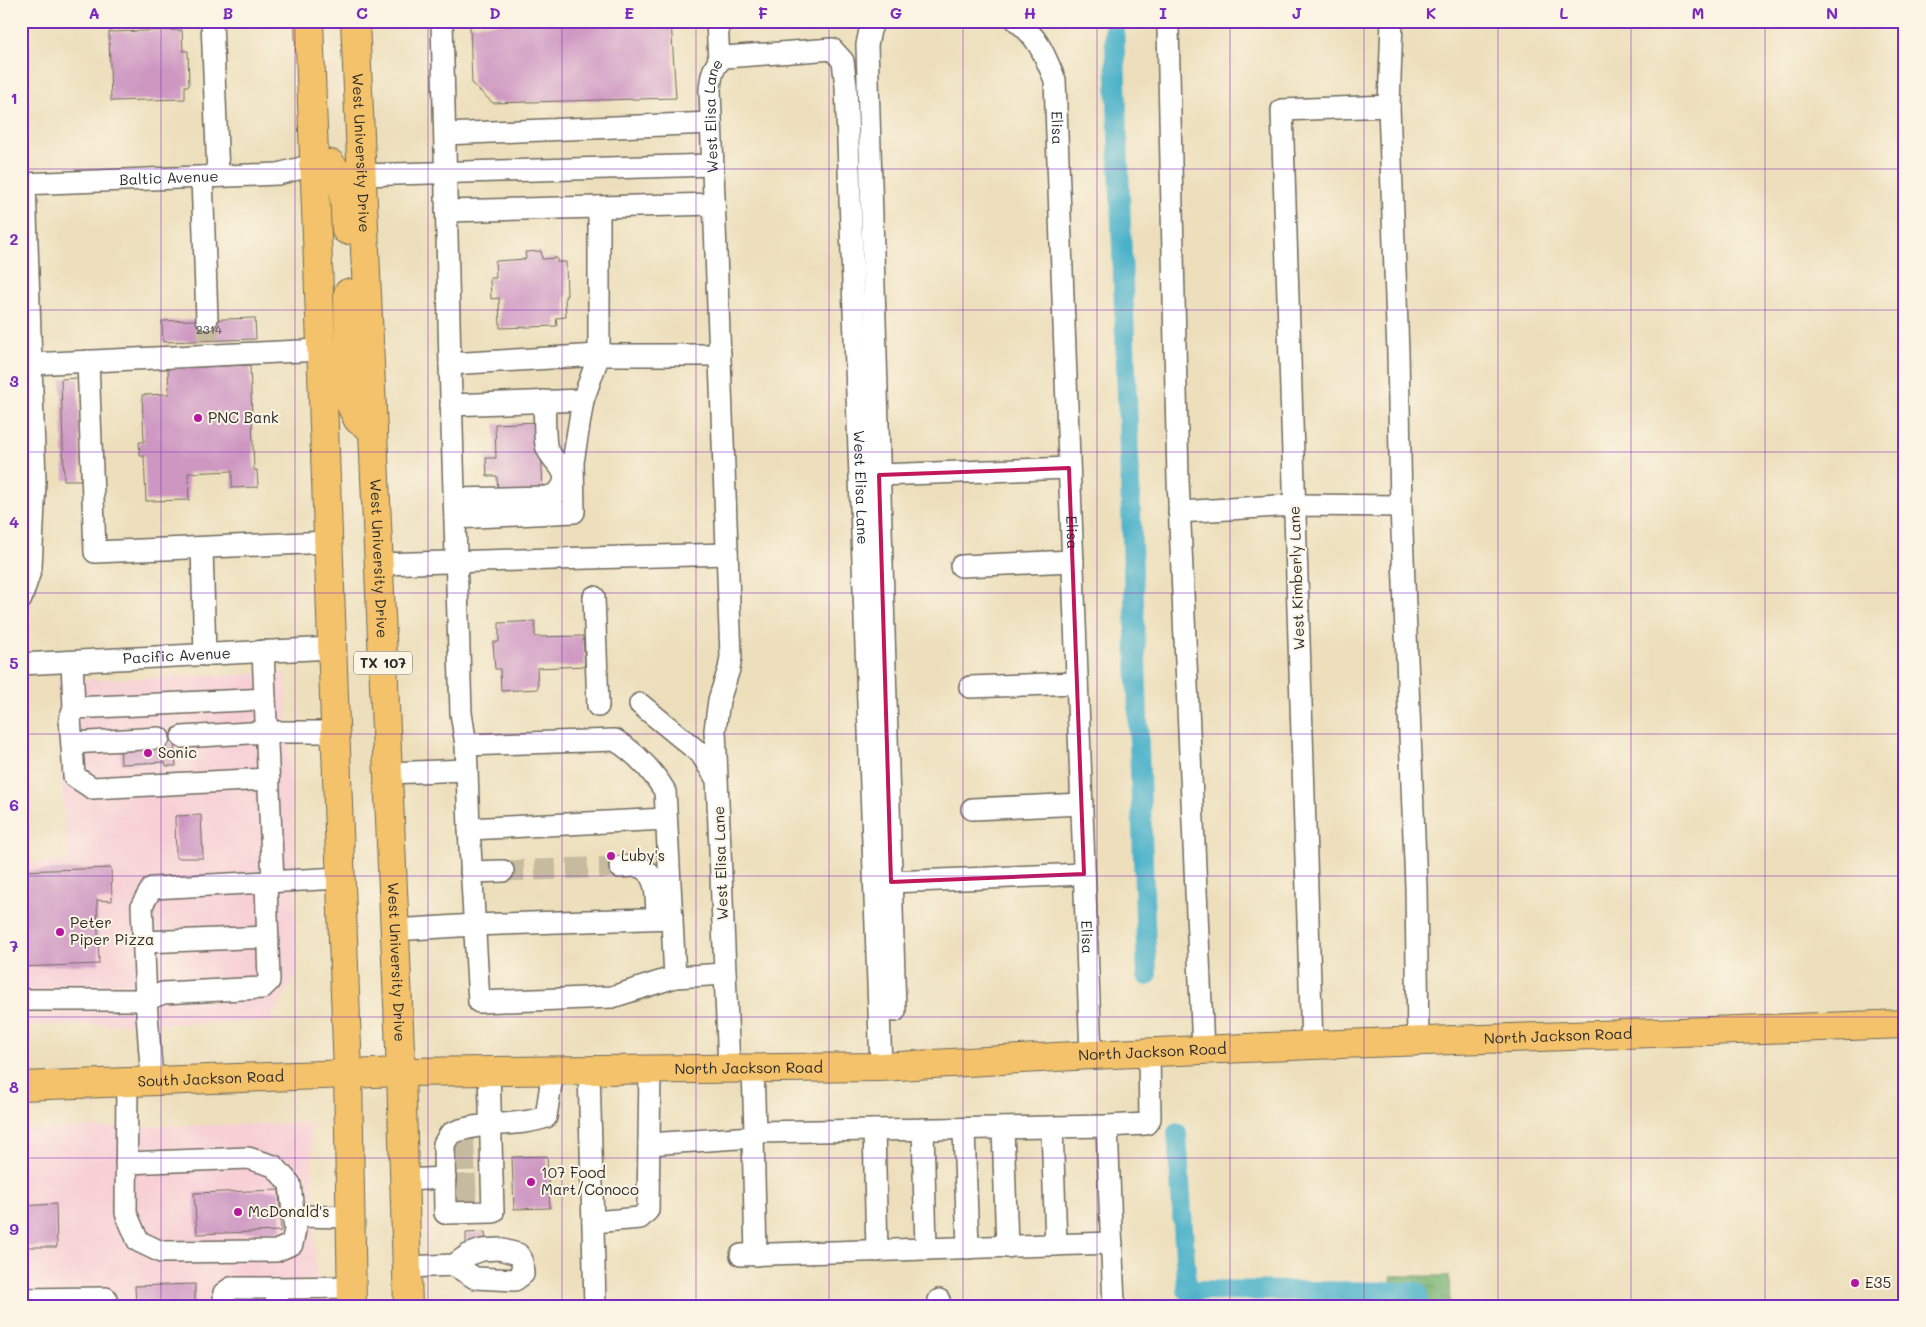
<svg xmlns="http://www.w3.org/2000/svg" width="1926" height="1327" font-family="Mali,sans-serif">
<defs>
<pattern id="forest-crowns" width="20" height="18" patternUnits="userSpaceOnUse" patternTransform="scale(1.25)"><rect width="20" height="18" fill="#77b272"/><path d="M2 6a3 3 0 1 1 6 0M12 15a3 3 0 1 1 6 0" fill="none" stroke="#62915e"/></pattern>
</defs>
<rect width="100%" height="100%" fill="#fcf5e5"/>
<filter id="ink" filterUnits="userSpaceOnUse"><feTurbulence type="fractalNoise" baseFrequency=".02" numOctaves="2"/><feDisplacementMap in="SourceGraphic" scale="10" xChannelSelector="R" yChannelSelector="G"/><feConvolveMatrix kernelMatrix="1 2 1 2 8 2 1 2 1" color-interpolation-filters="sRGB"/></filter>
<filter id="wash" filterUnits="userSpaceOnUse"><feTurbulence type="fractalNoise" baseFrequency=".0096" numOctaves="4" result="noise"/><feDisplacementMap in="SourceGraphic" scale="20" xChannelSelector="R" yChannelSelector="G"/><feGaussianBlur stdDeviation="1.12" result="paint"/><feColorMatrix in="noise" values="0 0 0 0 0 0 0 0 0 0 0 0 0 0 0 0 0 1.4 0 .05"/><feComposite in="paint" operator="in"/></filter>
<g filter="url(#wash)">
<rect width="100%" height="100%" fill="#eddfbc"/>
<!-- built -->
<path fill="#f7cfd5" d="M286,673L297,973L269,1022L21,1026V863L66,861L57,681Z
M311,1123L317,1306H21V1129Z"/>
<!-- forest -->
<path fill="url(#forest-crowns)" stroke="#516e4e" d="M1391,1276H1449L1450,1306H1392Z"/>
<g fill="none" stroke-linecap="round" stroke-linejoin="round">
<!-- canal -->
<path stroke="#4ab1c9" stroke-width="20" d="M1114,21L1147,976
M1177,1133L1187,1290L1418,1292L1419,1306"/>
</g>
<g id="blocks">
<!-- building -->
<path fill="#ce97c2" d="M558,21H671L676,98L493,103L472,84L470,25Z
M182,30L183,51H188L189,86H185V99L111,101L109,32Z
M541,251L542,259L557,258V262H566L567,296H565L566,317L556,318L557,326L500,328L499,298L491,299L490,278H496L495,261L526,259L525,252Z
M255,318L256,339L163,342L162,321Z
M250,365L254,470H257L258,487L232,488V471L188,473L189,500L146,501L144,456H140L139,442H144L142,395L169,394L168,368Z
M78,378L81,480H64L61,379Z
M540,422L543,493L498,494L497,476H487L486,458H496L495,424Z
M535,621V637L583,636L585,666L537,668L538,689L501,691L500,669H495L493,642H499V623Z
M174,742L176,766H166L165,762L121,764L120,744Z
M201,815L203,858H176L175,816Z
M111,868L112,901L97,900L99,964L21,967V871Z
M547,1156L550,1208L514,1209L512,1157Z
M279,1190L281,1231L197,1234L194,1193Z
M56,1204L57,1247H21V1206Z
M485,1232L486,1245L466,1246V1233Z
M195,1284V1306H136L135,1286Z"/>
</g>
</g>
<g filter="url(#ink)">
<use href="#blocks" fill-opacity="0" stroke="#6f6a5e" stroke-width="1"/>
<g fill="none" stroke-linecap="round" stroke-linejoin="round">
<!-- minor-tunnel -->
<path stroke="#c6bb9f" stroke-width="21" stroke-dasharray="21 11" stroke-linecap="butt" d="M207,319L208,341
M503,871L620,867
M453,1143L475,1142
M455,1161L475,1160
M456,1185L476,1184
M455,1200H476"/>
<!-- minor casing -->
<g stroke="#6f6a5e" stroke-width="24">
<g id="minor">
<path d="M212,21L218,176"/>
<path d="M442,21L450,364L461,713L466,745L467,770"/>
<path d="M717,21L719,61"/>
<path d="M874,21L870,30L867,45L895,1011"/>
<path id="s1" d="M1017,21C1039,38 1045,56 1055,80L1091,1055"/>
<path d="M1170,21L1168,27L1178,479L1203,1050"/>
<path d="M1392,21L1389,106L1398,353L1401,506L1416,887L1418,1041"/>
<path d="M445,134L711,123"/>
<path d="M361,175L713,165"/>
<path d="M202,177L207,319"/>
<path id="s2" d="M21,184L278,174L313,165"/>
<path d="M446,211L714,204"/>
<path d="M88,361L95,552L328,542"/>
<path d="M31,364L321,350"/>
<path d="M450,364L599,355H720"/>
<path d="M451,405L583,400"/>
<path d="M879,475L1069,468"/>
<path d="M455,499L548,497C556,494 562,491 564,482C568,467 549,460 546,445C544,431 545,415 544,401"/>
<path d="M1179,512L1294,505L1401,506"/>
<path d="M455,518L574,512L573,462L583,400L599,355V207"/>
<path d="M202,548L205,655"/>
<path d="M379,564L727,554"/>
<path d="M961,566L1073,561"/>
<path d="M594,597L598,706"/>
<path d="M21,599L31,568L35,481L25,184"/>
<path d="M263,651L273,882"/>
<path d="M72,662L74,708"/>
<path id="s3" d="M21,664L332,648"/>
<path d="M970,687L1077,683"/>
<path d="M265,699L74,708L70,718L74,776L92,788L269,779"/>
<path d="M640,704L701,754L716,778"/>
<path d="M182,737L267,732H335"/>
<path d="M72,743L159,738"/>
<path d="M466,745L615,740C636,753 652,770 665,791L675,977"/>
<path d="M388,773L467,770L469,829L666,819"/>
<path d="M972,809L1082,804"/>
<path d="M469,829L479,1002L612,997L675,977L725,974"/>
<path d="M620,867C625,867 635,865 640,867C659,874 656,902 657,918"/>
<path d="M471,872L503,871"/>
<path d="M891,882L1084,874"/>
<path d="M395,930L474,925L672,918"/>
<path d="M144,942L267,937"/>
<path d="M21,1000H146L163,993L262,988L269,981L266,882"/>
<path d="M1312,1045L1282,110L1389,106"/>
<path id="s4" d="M729,1068L715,730L719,700L729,669L731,657L710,90C711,76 713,64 725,57L832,49L843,61L846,86C859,413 868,740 881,1067"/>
<path d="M589,1070L595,1306"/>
<path d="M489,1071L493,1212L445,1213L444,1144L450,1134C481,1120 515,1128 546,1117L553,1070"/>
<path d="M152,1081L146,1000L142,905L152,888L340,878"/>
<path d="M1107,1126L1146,1124L1150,1119L1149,1052"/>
<path d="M1052,1127L1056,1245"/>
<path d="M1003,1128L1007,1247"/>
<path d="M923,1129L926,1249"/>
<path d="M964,1129L968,1248"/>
<path d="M874,1130L877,1251"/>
<path d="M755,1132L1107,1126L1114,1306"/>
<path d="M753,1137L756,1255"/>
<path d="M649,1144L753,1137L755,1132L753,1068"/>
<path d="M126,1163L248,1158L274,1166L290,1184L295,1230L292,1244L276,1251L161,1252L138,1241L126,1213L127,1082"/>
<path d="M404,1180L445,1178"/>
<path d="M294,1216L350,1217"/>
<path d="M593,1222L640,1218L648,1210L650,1069"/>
<path d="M741,1255L1112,1243"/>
<path d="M407,1267L454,1265L468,1255L482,1250L499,1249L518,1254L522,1260L523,1274L515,1280L475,1278L454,1265"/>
<path d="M276,1288L351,1287"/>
<path d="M21,1299L106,1298L107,1306"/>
<path d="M939,1300L940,1306"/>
<path d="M225,1306L224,1293L231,1288H276L277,1306"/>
</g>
</g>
<!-- major casing -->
<g stroke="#6f6a5e" stroke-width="30">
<g id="major">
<path d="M309,21L348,1074L352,1306"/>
<path id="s5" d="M355,21L401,1072L408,1306"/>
<path d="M313,165L331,164C347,180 344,209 346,230"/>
<path d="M348,293L349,401L358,420L373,429"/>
<path id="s6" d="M21,1086L401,1072L881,1067L1091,1055L1312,1045L1905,1024"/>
</g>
</g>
<!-- minor -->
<use href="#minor" stroke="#fff" stroke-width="21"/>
<!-- major -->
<use href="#major" stroke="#f3c26a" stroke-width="28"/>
</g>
</g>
<!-- marked area -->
<path fill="none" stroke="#c2185b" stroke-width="4" stroke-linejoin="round" d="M1069,468L1084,874L891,882L879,475Z"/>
<!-- grid -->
<path fill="none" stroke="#7b2cbf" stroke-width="1" stroke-opacity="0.55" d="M161,21V1306M295,21V1306M428,21V1306M562,21V1306M696,21V1306M829,21V1306M963,21V1306M1097,21V1306M1230,21V1306M1364,21V1306M1498,21V1306M1631,21V1306M1765,21V1306M21,169H1905M21,310H1905M21,452H1905M21,593H1905M21,734H1905M21,876H1905M21,1017H1905M21,1158H1905"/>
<!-- markers -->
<g fill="#b5179e" stroke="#fcf5e5" stroke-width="2">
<circle cx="198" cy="418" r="5"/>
<circle cx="148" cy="753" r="5"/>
<circle cx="611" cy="856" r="5"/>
<circle cx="60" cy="932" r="5"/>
<circle cx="531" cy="1182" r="5"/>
<circle cx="238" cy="1212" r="5"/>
<circle cx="1855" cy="1283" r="5"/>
</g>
<g text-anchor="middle" stroke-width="4" stroke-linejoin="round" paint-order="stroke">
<!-- number labels -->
<g font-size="12" fill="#544651">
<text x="209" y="334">2314</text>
</g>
<!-- shield labels -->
<rect fill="#fcf5e5" stroke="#6a6863" stroke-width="1" x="354" y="651.5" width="58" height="23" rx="4"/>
<g font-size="14" font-weight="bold" fill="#2b2b2b">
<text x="383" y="668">TX 107</text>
</g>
<!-- street labels -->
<g font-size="15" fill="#2b2b2b" stroke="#fcf5e5">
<text dy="5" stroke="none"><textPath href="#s4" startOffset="955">West Elisa Lane</textPath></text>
<text dy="5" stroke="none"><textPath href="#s1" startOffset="119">Elisa</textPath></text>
<text dy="5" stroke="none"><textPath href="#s5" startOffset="132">West University Drive</textPath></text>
<text dy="5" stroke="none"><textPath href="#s2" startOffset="148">Baltic Avenue</textPath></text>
<text dy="5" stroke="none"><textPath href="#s4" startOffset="1569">West Elisa Lane</textPath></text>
<text dy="5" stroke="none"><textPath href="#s1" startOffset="524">Elisa</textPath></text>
<text dy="5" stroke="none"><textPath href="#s5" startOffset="538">West University Drive</textPath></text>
<text transform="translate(1297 578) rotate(-92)" y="5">West Kimberly Lane</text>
<text dy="5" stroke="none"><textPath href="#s3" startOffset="156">Pacific Avenue</textPath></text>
<text transform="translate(721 863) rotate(-92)" y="5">West Elisa Lane</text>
<text dy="5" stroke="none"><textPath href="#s1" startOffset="929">Elisa</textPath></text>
<text dy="5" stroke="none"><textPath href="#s5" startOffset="942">West University Drive</textPath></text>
<text dy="5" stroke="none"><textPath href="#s6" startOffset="1538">North Jackson Road</textPath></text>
<text dy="5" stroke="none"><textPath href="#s6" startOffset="1132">North Jackson Road</textPath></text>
<text dy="5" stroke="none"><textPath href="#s6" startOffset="728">North Jackson Road</textPath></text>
<text dy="5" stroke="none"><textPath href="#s6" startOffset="190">South Jackson Road</textPath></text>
</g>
<!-- poi labels -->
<g font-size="15" fill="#2b2b2b" stroke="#fcf5e5" text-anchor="start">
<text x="208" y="423">PNC Bank</text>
<text x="158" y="758">Sonic</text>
<text x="621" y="861">Luby's</text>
<text x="70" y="928">Peter<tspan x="70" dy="17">Piper Pizza</tspan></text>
<text x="541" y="1178">107 Food<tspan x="541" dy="17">Mart/Conoco</tspan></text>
<text x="248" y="1217">McDonald's</text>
<text x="1865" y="1288">E35</text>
</g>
</g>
<!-- margin -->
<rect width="1926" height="1327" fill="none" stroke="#fcf5e5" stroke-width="55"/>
<rect x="28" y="28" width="1870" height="1272" fill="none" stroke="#7b2cbf" stroke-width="2"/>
<g font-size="16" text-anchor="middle" font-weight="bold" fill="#7b2cbf">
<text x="94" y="19">A</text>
<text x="228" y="19">B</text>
<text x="362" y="19">C</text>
<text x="495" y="19">D</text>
<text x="629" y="19">E</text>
<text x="763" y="19">F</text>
<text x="896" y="19">G</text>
<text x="1030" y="19">H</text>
<text x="1163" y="19">I</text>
<text x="1297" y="19">J</text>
<text x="1431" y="19">K</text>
<text x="1564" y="19">L</text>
<text x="1698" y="19">M</text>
<text x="1832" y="19">N</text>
<text x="14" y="104">1</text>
<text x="14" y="245">2</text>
<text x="14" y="387">3</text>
<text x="14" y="528">4</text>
<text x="14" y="669">5</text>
<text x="14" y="811">6</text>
<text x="14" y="952">7</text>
<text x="14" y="1093">8</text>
<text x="14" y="1235">9</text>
</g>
</svg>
